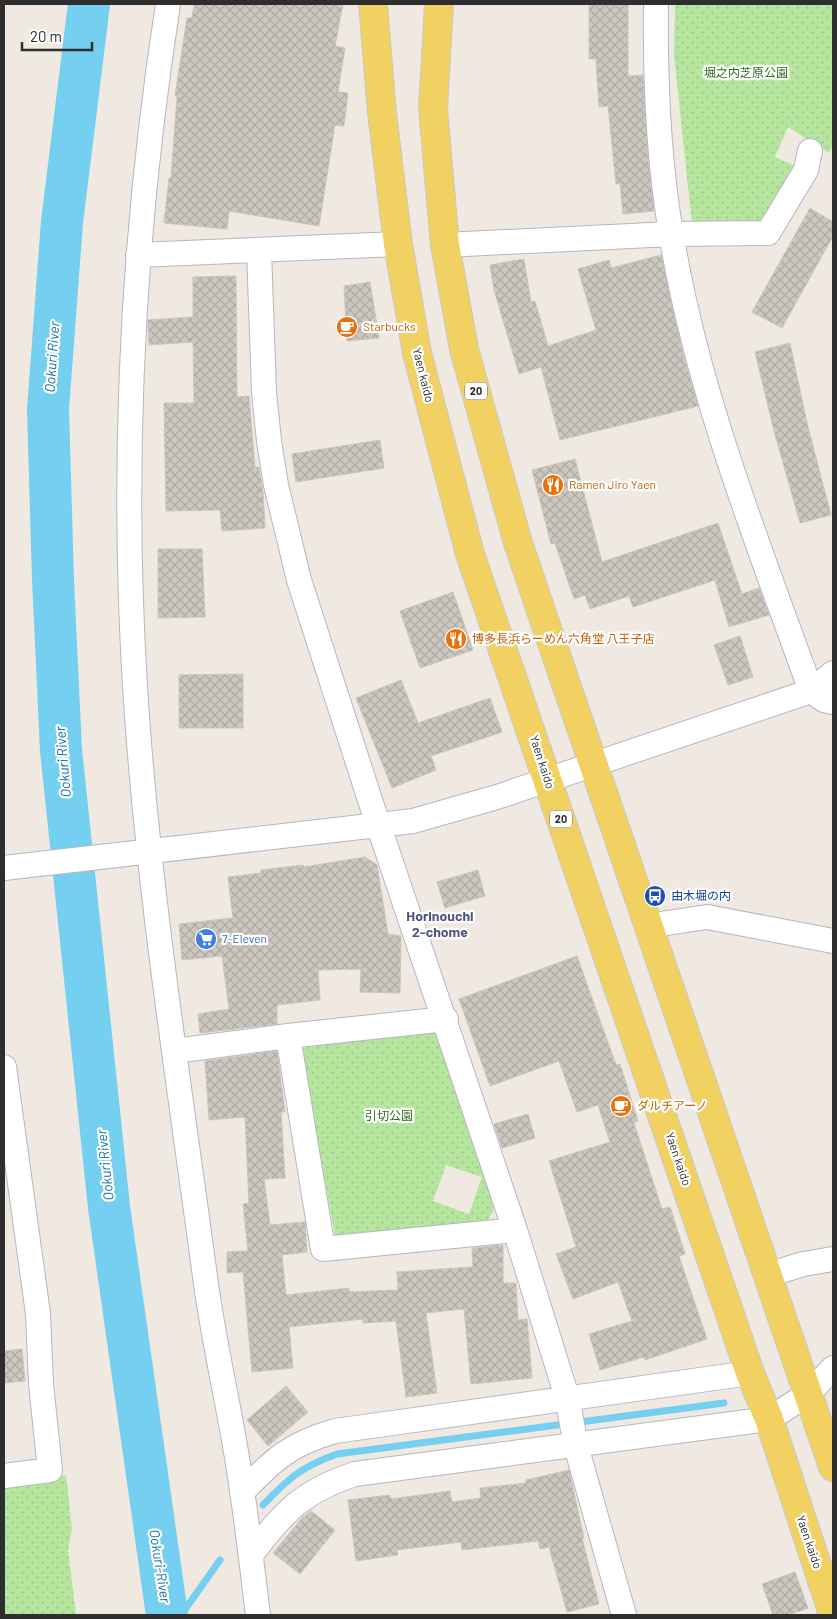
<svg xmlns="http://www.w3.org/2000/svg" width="837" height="1619" font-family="Barlow,'Noto Sans JP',sans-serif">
<defs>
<pattern id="park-dots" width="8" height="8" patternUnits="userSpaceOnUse" patternTransform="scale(1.25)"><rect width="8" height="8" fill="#b6e59e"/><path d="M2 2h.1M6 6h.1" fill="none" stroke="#9dc588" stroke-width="1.8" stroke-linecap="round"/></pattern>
<pattern id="building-cross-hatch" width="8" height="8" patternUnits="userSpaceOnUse" patternTransform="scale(1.25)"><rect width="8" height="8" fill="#cbc7bf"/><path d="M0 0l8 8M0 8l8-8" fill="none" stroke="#afaba4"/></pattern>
</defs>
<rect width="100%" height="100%" fill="#efe9e1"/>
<!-- park -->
<path fill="url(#park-dots)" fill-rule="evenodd" d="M675,4H833V146L829,153L788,127L775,157L796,166L762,222L692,224L674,55Z
M440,1030L494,1209L485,1225L335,1236L301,1048ZM446,1165L482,1177L469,1214L433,1201Z
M66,1475L72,1529L68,1550L76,1615H4V1483Z"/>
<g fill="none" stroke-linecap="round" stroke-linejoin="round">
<!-- stream -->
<path stroke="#75cff0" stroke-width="7" d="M263,1505C289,1478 301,1467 337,1454L724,1403
M181,1615L220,1560"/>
<!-- river -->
<path stroke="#75cff0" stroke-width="42" d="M89,4L62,222L48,409L53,580L61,750L109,1207L167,1615"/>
</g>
<!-- building -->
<path fill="url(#building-cross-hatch)" stroke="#cbc5ba" d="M194,4H343L335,46L345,48L338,92L348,93L344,126L335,125L319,226L229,211L227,229L164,223L169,178H171L177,96H175L187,18H192Z
M589,5H628V76L643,75L647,149L654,211L623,214L620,183L616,184L608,106L599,107L596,59H589Z
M810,208L833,222V236L782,328L752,312Z
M661,255L683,354L698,406L560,440L541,367L519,374L494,290L490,265L524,259L531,302L535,301L548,346L596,330L578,269L609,260L611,268Z
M236,276L237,397L249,396L255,467H259L263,492L265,528L222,531L220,510L166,511L164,403H194L193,342L149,345L148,325V320L193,317V277Z
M370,282L379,338L347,341L344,286Z
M790,343L807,423L831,515L800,523L774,431L755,352Z
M380,440L384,468L296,482L292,454Z
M575,459L602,562L718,523L742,594L759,588L769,615L729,627L715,580L633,607L629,596L590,609L585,595L574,599L555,543L551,544L532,470Z
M158,549H202L205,617L158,618Z
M453,592L473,650L420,668L400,611Z
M740,636L753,677L728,685L714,645Z
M243,674V728H179V675Z
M401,680L418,723L490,698L502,732L431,756L436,770L392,788L356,698Z
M365,857L377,865L388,934L401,936L400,993L360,992L361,969L318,970L320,1000L277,1005V1024L200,1033L198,1014L229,1009L222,956L182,960L179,924L233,918L228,877L261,873V870L303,865L304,867Z
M478,870L485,896L445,908L437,882Z
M577,956L616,1065L620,1064L638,1121L634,1123L662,1209L670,1207L685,1254L679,1256L707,1339L645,1360L644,1357L600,1370L589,1334L632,1321L618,1282L573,1299L556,1254L576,1247L549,1161L610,1142L598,1105L577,1112L559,1061L490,1086L459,999Z
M277,1051L285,1112H281L285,1178L264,1179L270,1225L305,1222L307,1252L282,1255L286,1295L349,1288V1292L398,1290L397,1272L473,1267L472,1248L503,1245V1283H516L518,1320L527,1319L532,1378L471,1384L464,1309L426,1313L437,1393L406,1397L396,1321L363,1323V1319L289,1327L293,1368L252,1372L243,1272L227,1273V1252L248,1251L243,1204L249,1203L245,1117L209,1120L205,1061Z
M528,1114L535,1138L502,1148L494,1124Z
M22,1349L25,1381L4,1383V1351Z
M286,1386L308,1412L268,1446L247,1420Z
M569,1470L584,1538H582L599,1604L567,1612L549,1547L540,1549L538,1541L462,1550L461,1542L397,1550L398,1555L356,1561L348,1500L390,1495L391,1499L450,1491L452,1502L481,1498L480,1488L526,1483V1480Z
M311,1511L335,1530L300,1574L273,1553L302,1518Z
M795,1572L808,1608L789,1615H773L762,1584Z"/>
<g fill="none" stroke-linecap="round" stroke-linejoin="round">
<!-- minor casing -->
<g stroke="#b4b7c1" stroke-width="26">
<path id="minor" d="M168,4C133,229 121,458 135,686C147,881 178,1076 204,1269C211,1328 225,1387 235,1446C245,1502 251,1559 258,1615
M656,4C655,81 658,157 671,233C697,392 757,541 811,691L824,700L833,702
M445,245L671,234L768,233L806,170L810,151
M259,250L264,392L269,441L276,485L299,580L370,800L515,1230L567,1397L576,1446L624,1615
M138,255L398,244
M4,868L413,821L497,797L811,691L833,673
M647,926L707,917L833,941
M288,1036L323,1249L515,1230
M175,1051L288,1036L446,1019
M4,1067L38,1314L41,1384L50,1470L4,1476
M768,1275L803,1264L833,1259
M242,1492C274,1459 290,1444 335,1431L750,1373
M251,1555C283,1512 303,1491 355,1474L769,1419L808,1394L833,1368"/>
</g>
<!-- major casing -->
<g stroke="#c9c9c9" stroke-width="30">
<path id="major" d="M373,4L382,113L398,244L417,353L470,554L750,1373L769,1419L833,1614
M439,4L433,109L445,245L464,349L518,543L833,1467"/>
</g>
<!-- minor -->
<use href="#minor" stroke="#fff" stroke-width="24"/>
<!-- major -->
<use href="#major" stroke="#f2d163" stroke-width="28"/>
</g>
<!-- icons -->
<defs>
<g id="cafe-disc" transform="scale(1.125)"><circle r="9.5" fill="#e8710a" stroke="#fff"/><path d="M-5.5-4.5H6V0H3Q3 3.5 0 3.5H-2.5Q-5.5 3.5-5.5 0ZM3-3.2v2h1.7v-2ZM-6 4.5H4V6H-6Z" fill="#fff"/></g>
<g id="restaurant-disc" transform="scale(1.125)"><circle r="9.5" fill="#e8710a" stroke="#fff"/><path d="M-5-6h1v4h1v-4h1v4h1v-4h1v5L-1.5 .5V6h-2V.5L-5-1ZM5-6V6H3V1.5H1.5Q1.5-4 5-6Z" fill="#fff"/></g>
<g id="bus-disc" transform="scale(1.125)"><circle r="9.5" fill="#1a4fb4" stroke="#fff"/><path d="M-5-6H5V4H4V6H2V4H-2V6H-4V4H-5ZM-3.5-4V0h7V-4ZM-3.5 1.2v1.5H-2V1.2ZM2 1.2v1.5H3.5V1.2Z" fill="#fff"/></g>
<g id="supermarket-disc" transform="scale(1.125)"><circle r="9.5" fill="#3f7fe0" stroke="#fff"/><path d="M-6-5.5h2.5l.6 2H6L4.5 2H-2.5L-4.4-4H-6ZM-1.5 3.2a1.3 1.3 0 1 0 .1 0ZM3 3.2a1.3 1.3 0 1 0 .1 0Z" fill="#fff"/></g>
</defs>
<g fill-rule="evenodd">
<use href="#cafe-disc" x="347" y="327"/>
<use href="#restaurant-disc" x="553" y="485"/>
<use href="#restaurant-disc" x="456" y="639"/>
<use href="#bus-disc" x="655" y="896"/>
<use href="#supermarket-disc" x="206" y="939"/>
<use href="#cafe-disc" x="621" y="1106"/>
</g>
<g text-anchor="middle" stroke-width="4.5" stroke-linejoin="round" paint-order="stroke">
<!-- shield labels -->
<g fill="#fff" stroke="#6d6d6d" stroke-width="1">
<rect x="465" y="382.5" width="22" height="17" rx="4"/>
<rect x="550" y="810.5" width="22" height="17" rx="4"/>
</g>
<g font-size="11" font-weight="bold" fill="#2e2e2e">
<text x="476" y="395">20</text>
<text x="561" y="823">20</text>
</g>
<!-- park labels -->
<g font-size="12" fill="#2c6e1b" stroke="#fff">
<text x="746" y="77">堀之内芝原公園</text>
<text x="389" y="1120">引切公園</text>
</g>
<!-- food labels -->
<g font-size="12" fill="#c56008" stroke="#fff" text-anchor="start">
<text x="363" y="331">Starbucks</text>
<text x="569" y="489">Ramen Jiro Yaen</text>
<text x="472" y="643">博多長浜らーめん六角堂 八王子店</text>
<text x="637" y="1110">ダルチアーノ</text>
</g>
<!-- street labels -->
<g font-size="12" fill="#2e2e2e" stroke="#fff">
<text transform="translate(423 375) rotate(76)" y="4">Yaen kaido</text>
<text transform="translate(542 762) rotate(72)" y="4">Yaen kaido</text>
<text transform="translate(678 1159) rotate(71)" y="4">Yaen kaido</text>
<text transform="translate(809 1542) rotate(71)" y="4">Yaen kaido</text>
</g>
<!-- transit labels -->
<g font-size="12" fill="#164399" stroke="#fff" text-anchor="start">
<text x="671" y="900">由木堀の内</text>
</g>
<!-- shop labels -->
<g font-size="12" fill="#366cbe" stroke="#fff" text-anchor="start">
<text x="222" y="943">7-Eleven</text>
</g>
<!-- water labels -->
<g font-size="14" font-style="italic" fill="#0d6fa3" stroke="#fff">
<text transform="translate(52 357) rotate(-86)" y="5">Ookuri River</text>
<text transform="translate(63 762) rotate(-95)" y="5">Ookuri River</text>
<text transform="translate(105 1165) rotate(-96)" y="5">Ookuri River</text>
<text transform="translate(160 1566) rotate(81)" y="5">Ookuri-River</text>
</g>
<!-- neighbourhood labels -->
<g font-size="14" font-weight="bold" fill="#4d5680" stroke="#fff">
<text x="440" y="921">Horinouchi<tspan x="440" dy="16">2-chome</tspan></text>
</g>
</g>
<!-- border -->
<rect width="837" height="1619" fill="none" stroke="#2e2e2e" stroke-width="10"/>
<!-- scale -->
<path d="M22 42v8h70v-8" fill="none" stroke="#2e2e2e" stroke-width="2.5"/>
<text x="30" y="42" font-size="15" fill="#2e2e2e" stroke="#ffffff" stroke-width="4" paint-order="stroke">20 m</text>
</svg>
